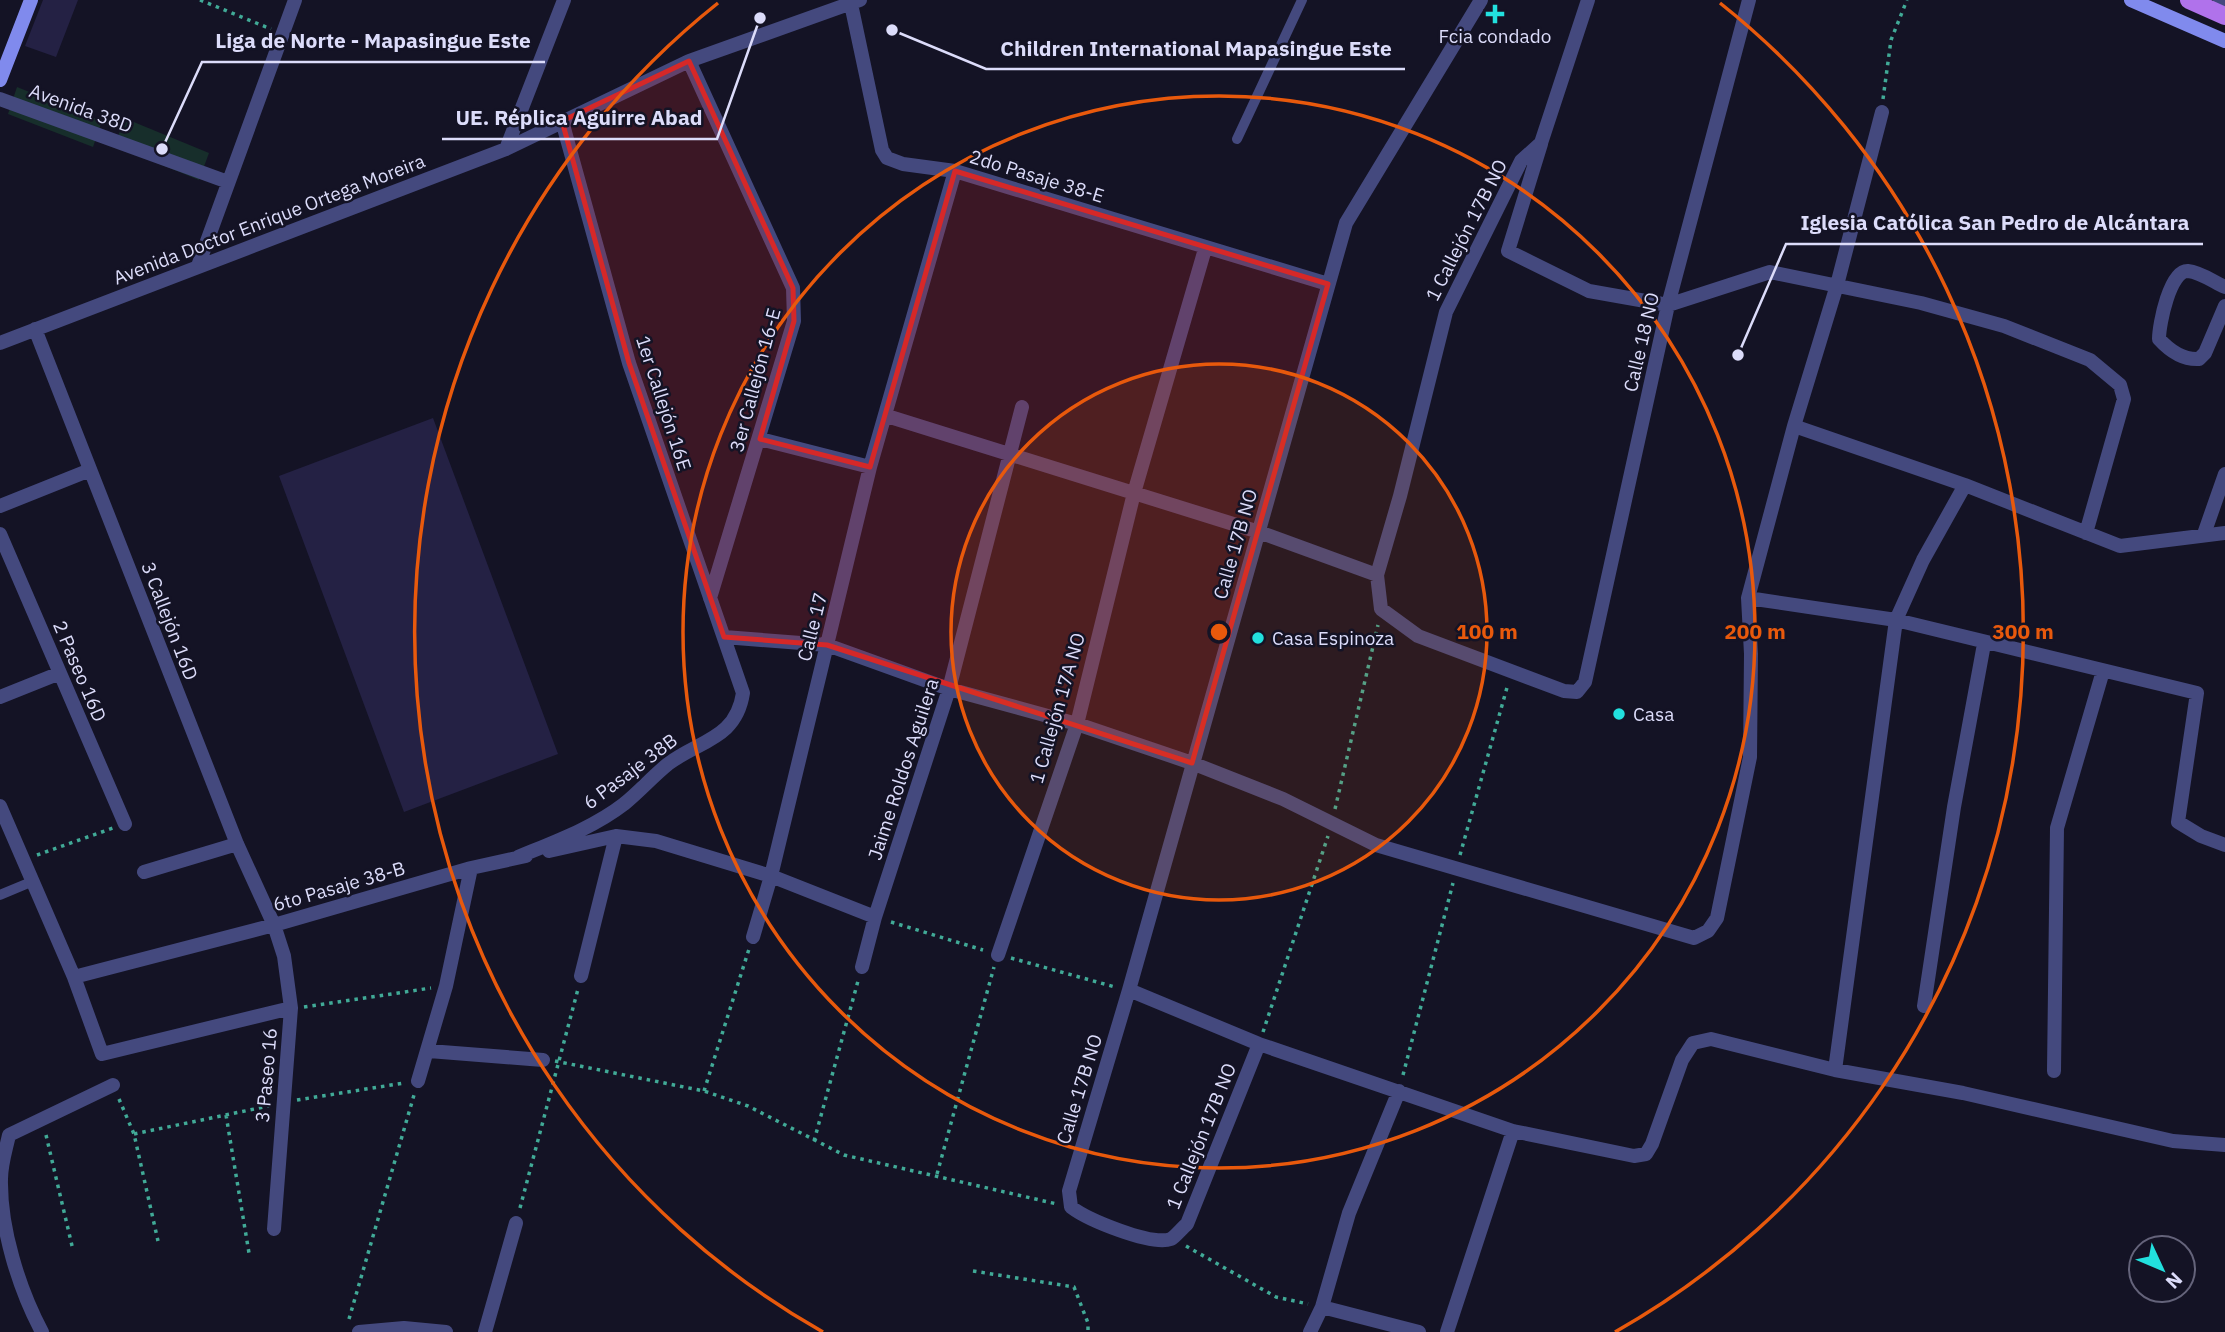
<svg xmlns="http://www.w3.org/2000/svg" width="2225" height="1332" font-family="'IBM Plex Sans',sans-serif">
<rect width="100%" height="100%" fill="#141325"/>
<!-- green -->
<path fill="#172e2b" d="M17,87L102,121L93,147L8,114Z
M124,118L209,153L199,180L115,146Z"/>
<!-- building -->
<path fill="#242144" d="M43,0H78L56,57L25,46Z
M433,418L558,754L404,812L279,476Z"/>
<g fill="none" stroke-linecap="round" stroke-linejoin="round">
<!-- path -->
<path stroke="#41aa97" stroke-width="3.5" stroke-dasharray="3.5 5" stroke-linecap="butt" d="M200,0L271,29
M1883,99L1891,40L1907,0
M1335,809L1378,625
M37,855L113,828
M1460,855L1508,684
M891,922L983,950
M1011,958L1115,987
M304,1007L431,988
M1263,1032L1328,836
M555,1061L704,1091L748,1106L844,1155L1057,1204
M1403,1075L1453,883
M704,1091L749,949
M119,1099L134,1134L158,1241
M297,1100L404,1083
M226,1115L249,1253
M134,1134L269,1106
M46,1135L73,1250
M814,1141L858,981
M937,1174L994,967
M520,1208L578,989
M1186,1246L1276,1297L1308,1304
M973,1271L1074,1287L1088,1323V1332
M349,1319L414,1095"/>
<!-- lane -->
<path stroke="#44497e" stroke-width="10" d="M2218,0L2225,3
M1237,139L1302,0
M0,895L31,882"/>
<!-- street -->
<path stroke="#44497e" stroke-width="14" d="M1588,0L1541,143L1521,161L1446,312L1400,496L1377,575L1381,609L1418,636L1564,691L1577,692L1585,682L1668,305L1749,0
M851,4L882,150L887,158L903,164L955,171L1328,284
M689,61L793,288L794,321L710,598
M0,99L228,182
M1882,112L1837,285L1794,426L1965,485L2120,546L2225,533
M1541,144L1508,251L1589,291L1668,305L1770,272L1921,303L2004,326L2090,360L2120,385L2124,399L2086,533
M506,149L564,0
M198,266L295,0
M2225,287C2214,282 2200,272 2188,271C2170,270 2159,324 2159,339C2169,350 2183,360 2199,359L2205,353L2225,306
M35,329L237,844L274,925L284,956L291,1008L274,1229
M0,343L506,149L689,61L860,0
M887,416L1259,532L1377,575
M760,439L870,467
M0,506L90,470
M0,534L125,824
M2204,534L2225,474
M1748,598L1896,620L2197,693L2178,822L2201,836L2225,845
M724,637L827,645L949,689L1077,724L1192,763L1283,799L1376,845L1694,938L1708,931L1717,918L1750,757L1751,654L1748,598L1794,426
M0,697L60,673
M0,806L74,977L102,1054L291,1008
M549,851L616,836L656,841L771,876L875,917
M518,857C554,842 593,828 624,804C640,791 653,776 668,764C700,740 736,739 743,693L629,363L562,121
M144,872L237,844
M753,937L771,876L870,467L955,171
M998,955L1077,724L1134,493L1205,249
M862,967L875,917L949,689L1022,407
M581,976L616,836
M74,977L274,925L471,868L526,856
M1129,990L1259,1044L1513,1131L1634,1156L1646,1154L1652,1144L1682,1060L1693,1043L1711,1039L1835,1070L1963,1093L2173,1141L2225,1145
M1924,1006L1954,807L1984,644
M1259,1044L1187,1224C1182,1228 1176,1236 1171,1239C1151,1246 1088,1220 1071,1207L1069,1191L1129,990L1346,223L1481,0
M429,1051L543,1060
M1835,1070L1896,620L1923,560L1965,485
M2054,1071L2057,828L2103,671
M418,1081L446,986L471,868
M1322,1307L1419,1332
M42,1332C19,1289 0,1228 1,1179C1,1164 6,1149 9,1135L113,1085
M359,1332L404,1328L446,1332
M485,1332L516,1223
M1310,1332L1322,1307L1349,1213L1399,1091
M1447,1332L1513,1131"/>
<!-- secondary -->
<path stroke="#808aed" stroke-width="14" d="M2131,0L2225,41
M0,80L31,0"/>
<!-- primary -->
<path stroke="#b072eb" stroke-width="18" d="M2189,0L2225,16"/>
</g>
<!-- marked area -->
<path fill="#d62828" fill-opacity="0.2" stroke="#d62828" stroke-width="5" stroke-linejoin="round" d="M689,61L793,288L794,321L760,439L870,467L955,171L1328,284L1192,763L827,645L724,637L629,363L562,121Z"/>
<!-- distance rings -->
<circle cx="1219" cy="632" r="268" fill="#e8590c" fill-opacity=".12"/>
<g fill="none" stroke="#e8590c" stroke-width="3.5">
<circle cx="1219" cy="632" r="268"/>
<circle cx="1219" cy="632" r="536"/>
<path d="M823 1332A804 804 0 0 1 718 3M1720 3A804 804 0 0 1 1615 1332"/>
</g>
<!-- markers -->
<g fill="#22e0de" stroke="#141325" stroke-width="2.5">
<path d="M1491.5 3.5h7v7h7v7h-7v7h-7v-7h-7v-7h7z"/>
<circle cx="1258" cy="638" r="7"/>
<circle cx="1619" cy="714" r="7"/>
</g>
<g text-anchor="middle" stroke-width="5" stroke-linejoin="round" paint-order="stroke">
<!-- poi labels -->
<g font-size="19" fill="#dcdcfa" stroke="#141325" text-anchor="start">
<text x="1495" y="43" text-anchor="middle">Fcia condado</text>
<text x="1272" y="645">Casa Espinoza</text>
<text x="1633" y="721">Casa</text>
</g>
<!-- street labels -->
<g font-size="19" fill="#dcdcfa" stroke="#141325">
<text transform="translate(81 108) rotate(20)" y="7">Avenida 38D</text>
<text transform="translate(1037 176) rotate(17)" y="7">2do Pasaje 38-E</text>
<text transform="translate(269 219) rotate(-21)" y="7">Avenida Doctor Enrique Ortega Moreira</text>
<text transform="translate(1466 230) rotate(-63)" y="7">1 Callejón 17B NO</text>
<text transform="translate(1641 342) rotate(-77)" y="7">Calle 18 NO</text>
<text transform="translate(755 380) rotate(-75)" y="7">3er Callejón 16-E</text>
<text transform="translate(664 403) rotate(72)" y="7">1er Callejón 16E</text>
<text transform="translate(1235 544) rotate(-74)" y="7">Calle 17B NO</text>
<text transform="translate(170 621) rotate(69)" y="7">3 Callejón 16D</text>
<text transform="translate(812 627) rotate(-76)" y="7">Calle 17</text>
<text transform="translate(80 671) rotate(67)" y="7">2 Paseo 16D</text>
<text transform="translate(1057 708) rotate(-74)" y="7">1 Callejón 17A NO</text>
<text transform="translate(903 769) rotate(-72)" y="7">Jaime Roldos Aguilera</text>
<text transform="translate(630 771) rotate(-37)" y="7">6 Pasaje 38B</text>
<text transform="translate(339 886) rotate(-16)" y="7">6to Pasaje 38-B</text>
<text transform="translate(266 1075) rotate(-85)" y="7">3 Paseo 16</text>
<text transform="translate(1079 1089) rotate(-73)" y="7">Calle 17B NO</text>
<text transform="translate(1201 1136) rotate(-68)" y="7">1 Callejón 17B NO</text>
</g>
</g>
<circle cx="1219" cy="632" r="10" fill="#e8590c" stroke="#141325" stroke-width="3.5"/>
<g font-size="21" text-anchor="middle" font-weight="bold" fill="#e8590c" stroke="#141325" stroke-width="5" stroke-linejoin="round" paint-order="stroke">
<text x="1487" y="639">100 m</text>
<text x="1755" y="639">200 m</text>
<text x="2023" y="639">300 m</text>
</g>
<!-- callouts -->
<path fill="none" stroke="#dcdcfa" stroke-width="2.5" d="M162 149L202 62H545M892 30L986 69H1405M760 18L717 139H442M1738 355L1786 244H2203"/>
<g fill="#dcdcfa" stroke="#141325" stroke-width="2.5">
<circle cx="162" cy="149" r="7"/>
<circle cx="892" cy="30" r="7"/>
<circle cx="760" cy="18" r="7"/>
<circle cx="1738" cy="355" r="7"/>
</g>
<g font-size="21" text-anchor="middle" font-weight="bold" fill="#dcdcfa" stroke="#141325" stroke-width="5" stroke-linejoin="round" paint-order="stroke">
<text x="373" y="48">Liga de Norte - Mapasingue Este</text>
<text x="1196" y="56">Children International Mapasingue Este</text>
<text x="579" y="125">UE. Réplica Aguirre Abad</text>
<text x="1995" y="230">Iglesia Católica San Pedro de Alcántara</text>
</g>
<!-- north arrow -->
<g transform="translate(2162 1269) rotate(134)"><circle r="33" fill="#141325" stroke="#64637a" stroke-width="2"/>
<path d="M0-5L12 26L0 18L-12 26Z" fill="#22e0de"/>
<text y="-10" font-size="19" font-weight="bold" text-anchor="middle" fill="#dcdcfa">N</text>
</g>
</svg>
